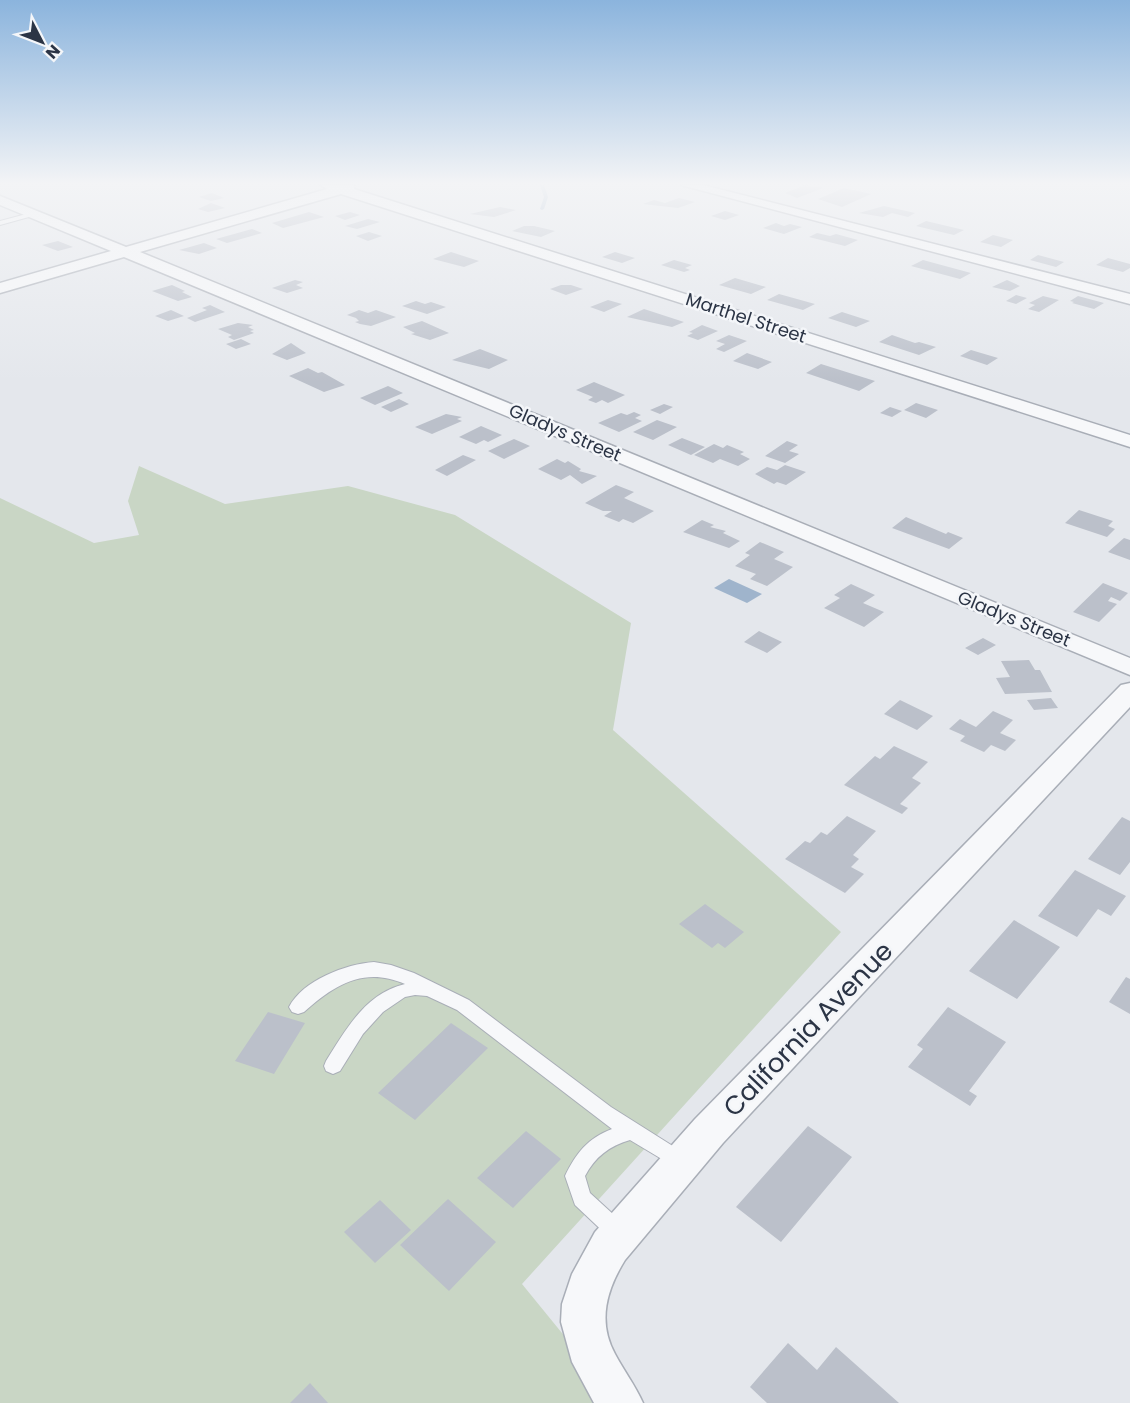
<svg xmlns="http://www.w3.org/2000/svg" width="1130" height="1403" font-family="Poppins,sans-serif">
<rect width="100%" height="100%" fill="#e4e7ec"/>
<!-- green -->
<path fill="#c9d6c5" d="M139,466L225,504L348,486L455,515L631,623L613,730L841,932L522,1284L619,1403H0V498L94,543L139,535L128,501Z"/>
<!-- water -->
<path fill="#9fb4cc" d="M729,579L762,594L747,603L714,588Z"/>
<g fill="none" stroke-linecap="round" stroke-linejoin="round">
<!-- stream -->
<path fill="#9fb4cc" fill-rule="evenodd" d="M540,185H544L548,197L544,209L542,210L540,209L544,197Z"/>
</g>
<!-- building -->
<path fill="#bbc0ca" d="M805,185L823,188L797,198L785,193Z
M844,188L871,194L842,207L818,199Z
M212,193L224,198L211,201L199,197Z
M679,198L695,202L678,208L643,204L654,200L665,203Z
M211,203L225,208L208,212L198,209Z
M884,206L915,213L908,217L892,213L883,217L859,213Z
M500,207L516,210L494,217L470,214Z
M725,211L739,215L725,220L711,216Z
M309,212L324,217L283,228L272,223Z
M350,212L360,215L345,220L335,216Z
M368,219L380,222L357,229L345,226Z
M926,221L964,230L954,235L916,226Z
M776,223L784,226L790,224L802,227L784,234L763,228Z
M524,226H534L555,231L541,237L512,231Z
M252,229L262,233L227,243L216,239Z
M369,232L382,236L368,241L356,236Z
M817,233L830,236L836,234L858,240L845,246L809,237Z
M993,235L1013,240L1001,247L980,242Z
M58,241L73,247L58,251L42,245Z
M204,243L217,248L199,254L179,250Z
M451,252L479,261L464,267L433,259Z
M615,252L635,258L622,263L602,257Z
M1038,255L1064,262L1056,267L1030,260Z
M1108,258L1130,264V268L1123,272L1096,265Z
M674,260L692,265L685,268L690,270L684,272L661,265Z
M923,260L971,273L960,279L911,266Z
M735,278L766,287L751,294L719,285Z
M295,280L303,282L296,285L303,288L287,293L272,288Z
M1007,280L1020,286L1010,291L992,287Z
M172,285L185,291L182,292L192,297L178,301L152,291Z
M561,285H571L583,289L566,295L550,289Z
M779,294L815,304L803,310L767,300Z
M1016,295L1027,298L1016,304L1006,301Z
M1043,296L1059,300L1039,312L1028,309L1035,305L1029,303Z
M1078,296L1104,303L1094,309L1072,303L1074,302L1070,301Z
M608,300L622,304L604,312L590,307Z
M416,301L425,304L431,302L446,307L427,314L402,306Z
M210,305L225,312L195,322L187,318L207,310L202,308Z
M644,309L684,322L672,327L627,317Z
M171,310L184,316L168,321L155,316Z
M359,310L368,313L376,310L396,317L371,326L360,324L355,322L359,321L356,318L347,315Z
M842,312L870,321L856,327L828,318Z
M422,321L449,333L430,340L411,334L415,333L403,327Z
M238,323L253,325L248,327L254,330L250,331L254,333L234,340L228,337L232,335L218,329Z
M702,325L718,331L698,340L687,336L693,333L689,332Z
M729,335L747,341L724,352L716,349L725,344L716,341Z
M892,335L915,343L919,342L936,347L919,355L879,342Z
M241,339L251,344L236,349L226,344Z
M291,343L306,353L287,360L272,354Z
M480,349L508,360L489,369L452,360Z
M971,350L998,358L987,365L960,356Z
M747,353L772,362L758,369L733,361Z
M821,364L875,381L859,391L806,373Z
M308,368L318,373L322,372L345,385L324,392L289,376Z
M594,382L625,395L608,403L602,400L596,403L588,400L593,397L576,390Z
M388,386L403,393L375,405L360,398Z
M399,399L409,404L391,412L381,407Z
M916,403L938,410L926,418L904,410Z
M664,404L673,407L660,414L650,410Z
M890,407L902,411L892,417L880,413Z
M634,412L641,415L635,418L642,421L619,432L598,423L621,413L627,415Z
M446,414L462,417L457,419L462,421L432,434L415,427Z
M657,420L677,427L653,440L633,432Z
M481,426L502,435L488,442L484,440L476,444L459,437Z
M682,438L705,447L691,455L668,445Z
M514,439L530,446L504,459L488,451Z
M787,441L798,445L789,451L799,454L785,463L765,456Z
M714,444L723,448L727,445L744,452L740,454L750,459L738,466L720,459L713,463L694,455Z
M463,455L476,460L447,476L435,470Z
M557,459L565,463L568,461L581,469L579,471L597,476L582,484L570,475L561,480L538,469Z
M785,465L806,472L786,485L777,482L774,484L755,474L767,467L777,470Z
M616,485L634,492L624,498L654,511L633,523L623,519L619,522L604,516L612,511H603L585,503Z
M1079,510L1113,521L1108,526L1115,529L1107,537L1065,523Z
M906,517L946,534L948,532L963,538L949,549L892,528Z
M702,520L714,525L710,527L726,531L723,533L740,541L729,548L683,532Z
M1124,538L1130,540V560L1108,552Z
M760,542L784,552L774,559L793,567L767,586L750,579L756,574L735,566L750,555L745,553Z
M1103,583L1128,593L1120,601L1111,597L1108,601L1117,604L1099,622L1073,612Z
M851,584L875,595L863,603L884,612L864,627L824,608L840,598L834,595Z
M759,631L782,642L767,653L744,642Z
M983,638L996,645L978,655L965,648Z
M1029,660L1035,670H1040L1052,692L1005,694L996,678L1010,677L1001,661Z
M1051,698L1058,708L1034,710L1027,700Z
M900,700L933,716L917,730L884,714Z
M993,711L1013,720L1000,733L1016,740L1005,751L991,745L984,752L960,741L965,736L949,729L960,719L976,727Z
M894,746L928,762L912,778L921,783L900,804L908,808L902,814L844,785L875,756L880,759Z
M847,816L876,831L853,855L859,859L851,867L864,874L845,893L785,859L805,841L810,843L821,832L827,835Z
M1122,817L1130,821V862L1120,875L1088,859Z
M1075,870L1126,896L1111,916L1098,909L1077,937L1038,916Z
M705,904L744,932L725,948L718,943L712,948L679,924Z
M1014,920L1060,947L1017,999L969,971Z
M1126,977L1130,979V1014L1109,1002Z
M948,1007L1006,1042L969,1091L977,1096L970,1106L908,1067L923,1049L917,1045Z
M268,1012L305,1023L274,1074L235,1061Z
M451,1023L488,1048L415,1120L378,1093Z
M808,1126L852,1157L781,1242L736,1207Z
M526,1131L561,1159L513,1208L477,1178Z
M448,1199L496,1242L449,1291L400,1245Z
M380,1200L411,1230L375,1263L344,1232Z
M788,1343L817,1370L836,1347L899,1403H767L750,1387Z
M310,1383L328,1403H290Z"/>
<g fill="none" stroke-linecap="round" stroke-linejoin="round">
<!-- service casing -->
<g stroke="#a9aeb7" stroke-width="2">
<path id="service" d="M34,212L36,215L0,225V221Z
M374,962L391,965L414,973L469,1000L611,1107L687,1155L690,1161L687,1167L680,1170L630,1140C609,1146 595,1157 585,1176L590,1193L626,1226L629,1233L626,1240L619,1243L612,1240L575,1205L565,1176C576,1153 588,1138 612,1129L457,1010L427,996L415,995L405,997L383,1012L363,1034L340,1071L333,1074L326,1071L324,1066L326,1061C346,1029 366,993 405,984C364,966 334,985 304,1012L298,1014L292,1012L289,1007C303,980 346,964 374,962Z"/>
</g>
<!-- minor casing -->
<g stroke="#a9aeb7" stroke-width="3">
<path id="minor" d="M321,185H354V189L1130,435V447L341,194L140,252L1130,658V675L124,257L0,293V283L111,251L0,205V196L126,247L327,189Z
M681,185H703L1130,294V304Z
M1130,683V707L723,1143L625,1260C607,1289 597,1321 615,1354C624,1371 635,1385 643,1403H594L572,1362L561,1322L562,1304L572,1274L595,1232L695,1119L1121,685Z"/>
</g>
<!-- service -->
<use href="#service" fill="#f7f8fa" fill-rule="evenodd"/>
<!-- minor -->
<use href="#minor" fill="#f7f8fa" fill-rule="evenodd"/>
</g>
<!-- sky -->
<linearGradient id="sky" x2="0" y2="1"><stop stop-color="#8bb4dd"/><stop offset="0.48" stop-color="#f3f4f6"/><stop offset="1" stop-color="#f3f4f6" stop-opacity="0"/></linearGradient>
<rect width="1130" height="382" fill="url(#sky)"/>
<g text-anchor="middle" stroke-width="5" stroke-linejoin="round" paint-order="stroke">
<!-- far-street labels -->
<g font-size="18" fill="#2b3445" stroke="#f4f6f9">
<text transform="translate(746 318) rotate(18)" y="6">Marthel Street</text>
<text transform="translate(565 433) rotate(23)" y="6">Gladys Street</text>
<text transform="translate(1014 619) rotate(22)" y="6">Gladys Street</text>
</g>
<!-- near-street labels -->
<g font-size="26" fill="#2b3445" stroke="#f4f6f9">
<text transform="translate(808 1029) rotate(-46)" y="9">California Avenue</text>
</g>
</g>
<!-- north arrow -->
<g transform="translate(42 42) rotate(132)" stroke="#f4f6f9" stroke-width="4.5" paint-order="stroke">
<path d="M0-4.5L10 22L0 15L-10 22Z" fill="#2b3445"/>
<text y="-9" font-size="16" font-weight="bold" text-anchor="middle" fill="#2b3445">N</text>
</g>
</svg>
